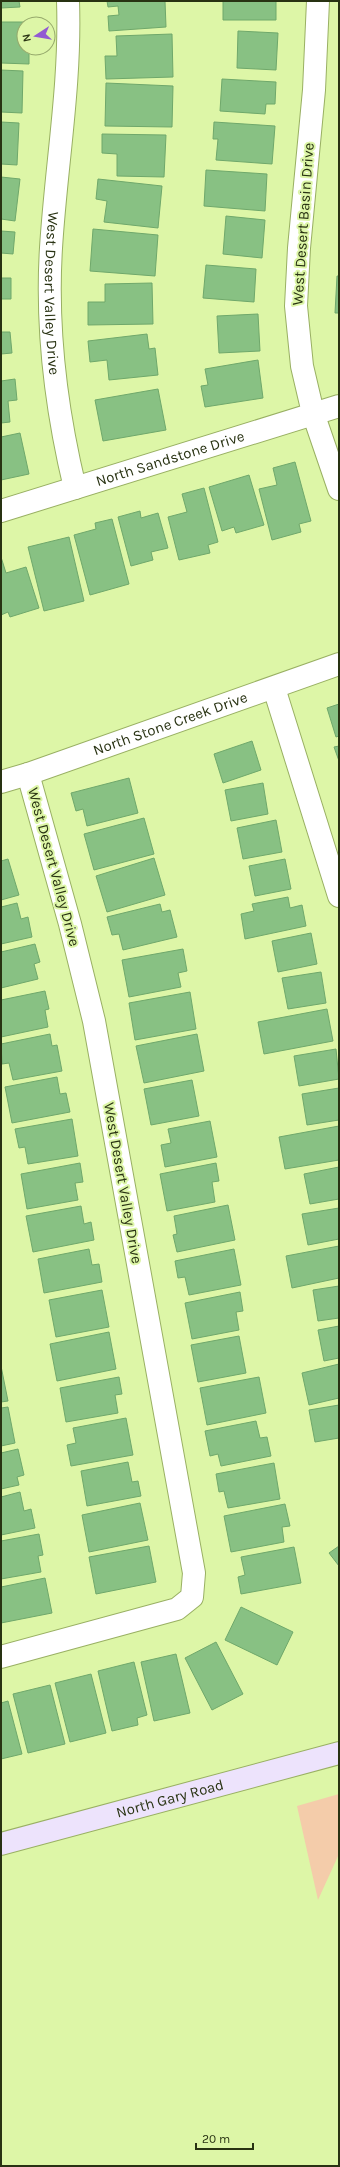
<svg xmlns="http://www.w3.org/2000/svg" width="340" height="2167" font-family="Karla,sans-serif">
<rect width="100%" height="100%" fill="#ddf6a7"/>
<!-- green -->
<path fill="#f4ccaa" d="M339,1794V1854L318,1900L297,1806Z"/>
<!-- building -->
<path fill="#88c183" stroke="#6fa86b" d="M1,1H19L20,7L1,8Z
M107,1H165L166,27L109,31L108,16L119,15L118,6L108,7Z
M223,1H276V20H223Z
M1,22H30V24H24V48H29V64L1,63Z
M238,31L278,33L276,70L237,68Z
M172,34L173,77L106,79L105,56H117L116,36Z
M1,70L23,71L22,113L1,112Z
M222,79L276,82L275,104H266L265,114L220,111Z
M106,83L173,86L172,127L105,126Z
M1,122L19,123L17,165L1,164Z
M214,122L275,126L272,164L216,160L218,139H213Z
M102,134L166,135L164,177L117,176V154L102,153Z
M206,170L267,174L265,211L204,206Z
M1,177L20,179L15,221L1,219Z
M98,179L162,186L158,228L104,222L107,201L96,199Z
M226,216L265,220L262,258L223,254Z
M93,229L158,235L155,276L90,271Z
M1,231L15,232L13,254L1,253Z
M206,265L256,269L254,302L203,298Z
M337,276H339V313H335Z
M1,278H11V299H1Z
M152,283L153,324L88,325V302H105V284Z
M258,314L260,351L219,353L217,316Z
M1,332H10L12,353L1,354Z
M147,334L149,349L155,348L158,375L109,380L107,360L90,362L88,341Z
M258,360L263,398L205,407L201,386L208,385L205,369Z
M15,379L17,400L8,401L10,422L1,423V381Z
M158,389L166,430L103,441L95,400Z
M20,433L29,474L1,480V437Z
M295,462L311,521L299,524L301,532L272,540L259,489L277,485L273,468Z
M249,475L264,525L236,533L234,527L222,531L209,487Z
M204,488L218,542L208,545L210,553L179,560L168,517L187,512L182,494Z
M140,511L141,518L158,513L168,548L151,552L153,560L131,566L118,517Z
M112,519L129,584L90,595L74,535L96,529L95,523Z
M69,537L84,601L44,611L28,547Z
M1,557L6,573L26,567L39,608L10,617L8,612L1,615Z
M339,704V736L336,737L327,708Z
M252,741L261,770L223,783L214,754Z
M339,746V761L334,747Z
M129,778L138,813L87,826L83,809L76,811L71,793Z
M263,783L268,814L231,821L225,790Z
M144,818L154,854L94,870L84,834Z
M276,820L282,852L243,859L237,828Z
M154,858L165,895L107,912L96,876Z
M8,859L19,895L1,900V861Z
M285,859L291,889L255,896L249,866Z
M288,897L290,908L302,905L306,926L245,939L241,914L254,911L252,904Z
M17,903L21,919L28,917L32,937L1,944V907Z
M160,904L162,912L170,910L177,937L123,950L119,934L112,935L107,917Z
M311,933L317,964L278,972L272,941Z
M35,944L40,962L34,964L38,979L1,988V952Z
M183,949L187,971L178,973L181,987L129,997L122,960Z
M321,972L326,1003L288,1009L282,978Z
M45,991L49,1009L45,1010L48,1027L1,1037V1000Z
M190,992L196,1029L135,1040L129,1003Z
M327,1009L333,1041L264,1054L258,1022Z
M50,1034L52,1046L57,1045L62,1071L13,1080L9,1063L2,1064L1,1044Z
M197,1034L204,1071L144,1083L136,1046Z
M336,1049L339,1079L299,1086L294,1056Z
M57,1077L60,1094L66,1093L70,1112L12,1123L5,1087Z
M192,1080L199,1116L151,1125L144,1089Z
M339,1088V1120L307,1125L302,1094Z
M72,1119L78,1156L28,1164L25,1147L19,1148L15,1129Z
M210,1121L217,1157L165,1167L161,1145L171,1143L168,1129Z
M339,1126V1160L285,1169L279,1137Z
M80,1163L83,1182L75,1183L78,1200L27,1209L21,1174Z
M216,1163L219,1181L212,1182L215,1202L167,1211L160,1174Z
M339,1167V1199L310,1204L304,1174Z
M228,1205L235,1240L177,1252L173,1235L177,1234L174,1216Z
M81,1206L84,1224L91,1222L94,1240L33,1252L26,1216Z
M339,1208V1239L308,1245L302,1214Z
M339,1246V1278L292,1288L286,1256Z
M89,1249L92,1265L99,1264L102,1282L44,1293L38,1259Z
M234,1249L241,1285L189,1295L185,1277L178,1278L175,1261Z
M339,1286V1318L318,1321L313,1290Z
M102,1290L109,1327L56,1337L49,1300Z
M240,1292L243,1311L236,1312L239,1330L192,1339L185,1303Z
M339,1326V1358L324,1361L318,1330Z
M109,1332L116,1369L57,1381L50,1344Z
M239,1336L246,1373L198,1382L191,1345Z
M339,1364V1398L309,1405L302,1373Z
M1,1366L8,1401L1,1402Z
M119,1377L122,1394L115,1395L118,1413L66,1422L60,1388Z
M259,1377L266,1413L207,1425L200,1388Z
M339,1405V1438L315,1442L309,1410Z
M8,1407L15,1443L1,1446V1408Z
M126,1418L133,1455L71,1466L67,1445L76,1443L73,1428Z
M256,1421L260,1438L267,1437L271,1456L221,1466L218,1454L210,1456L205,1431Z
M18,1449L24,1475L17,1477L19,1485L1,1489V1453Z
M128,1462L132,1482L138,1481L141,1496L87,1506L81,1471Z
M274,1463L280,1499L228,1508L224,1491L219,1492L216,1474Z
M20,1492L24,1511L31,1509L35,1528L1,1535V1497Z
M140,1503L148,1540L89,1552L82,1515Z
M285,1504L290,1526L282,1527L284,1542L231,1552L224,1516Z
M39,1534L43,1555L38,1556L41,1572L1,1579V1541Z
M149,1546L156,1582L96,1594L89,1557Z
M339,1546V1566L329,1553Z
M294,1547L301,1583L241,1594L238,1577L245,1575L241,1557Z
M45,1578L52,1613L1,1623V1587Z
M241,1607L293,1632L277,1665L225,1640Z
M216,1642L243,1694L212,1710L185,1658Z
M176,1654L190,1713L154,1721L141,1662Z
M134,1662L147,1715L137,1718L138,1725L112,1731L98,1671Z
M91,1674L106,1733L70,1742L55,1683Z
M50,1685L65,1744L28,1753L13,1694Z
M8,1701L22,1754L1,1759V1703Z"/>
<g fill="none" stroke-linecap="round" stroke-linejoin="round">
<!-- minor casing -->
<g stroke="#99b063" stroke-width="24">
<g id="minor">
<path id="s1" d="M68,1C71,84 56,166 51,248C46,329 56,409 75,488"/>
<path d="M318,1L314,90L299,248L296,306L302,366L313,413L339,489"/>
<path id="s2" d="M1,511L339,406"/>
<path d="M274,688L339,896"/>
<path id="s3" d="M1,782L28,774L339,664"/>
<path d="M1,1657L177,1609L192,1597L194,1573L94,1021L70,924L28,774"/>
</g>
</g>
<!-- secondary casing -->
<g stroke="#99b063" stroke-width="24">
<g id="secondary">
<path id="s4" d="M1,1844L339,1753"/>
</g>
</g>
<!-- minor -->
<use href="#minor" stroke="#fff" stroke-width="22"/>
<!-- secondary -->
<use href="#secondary" stroke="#ede3fc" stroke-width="22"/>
</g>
<g text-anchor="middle" stroke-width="4" stroke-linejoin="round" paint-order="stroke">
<!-- street labels -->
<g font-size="15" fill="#283212" stroke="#ddf6a7">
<text transform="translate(303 224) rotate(-86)" y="5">West Desert Basin Drive</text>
<text dy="5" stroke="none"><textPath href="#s1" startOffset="293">West Desert Valley Drive</textPath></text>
<text dy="5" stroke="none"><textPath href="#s2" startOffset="177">North Sandstone Drive</textPath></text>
<text dy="5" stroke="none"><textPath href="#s3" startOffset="179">North Stone Creek Drive</textPath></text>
<text transform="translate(54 867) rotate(75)" y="5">West Desert Valley Drive</text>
<text transform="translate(123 1183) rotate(80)" y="5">West Desert Valley Drive</text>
<text dy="5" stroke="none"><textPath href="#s4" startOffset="175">North Gary Road</textPath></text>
</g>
</g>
<!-- border -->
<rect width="340" height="2167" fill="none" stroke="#283212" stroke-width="4"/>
<!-- north arrow -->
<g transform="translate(36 36) rotate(258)"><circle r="19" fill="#ddf6a7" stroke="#95a86b"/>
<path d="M0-3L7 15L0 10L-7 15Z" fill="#925ad2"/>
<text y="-6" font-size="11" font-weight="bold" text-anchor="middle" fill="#283212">N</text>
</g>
<!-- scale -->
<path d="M196 2143v6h57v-6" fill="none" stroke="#283212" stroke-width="2"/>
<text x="202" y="2143" font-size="12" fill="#283212" stroke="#ddf6a7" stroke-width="3" paint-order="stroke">20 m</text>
</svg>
